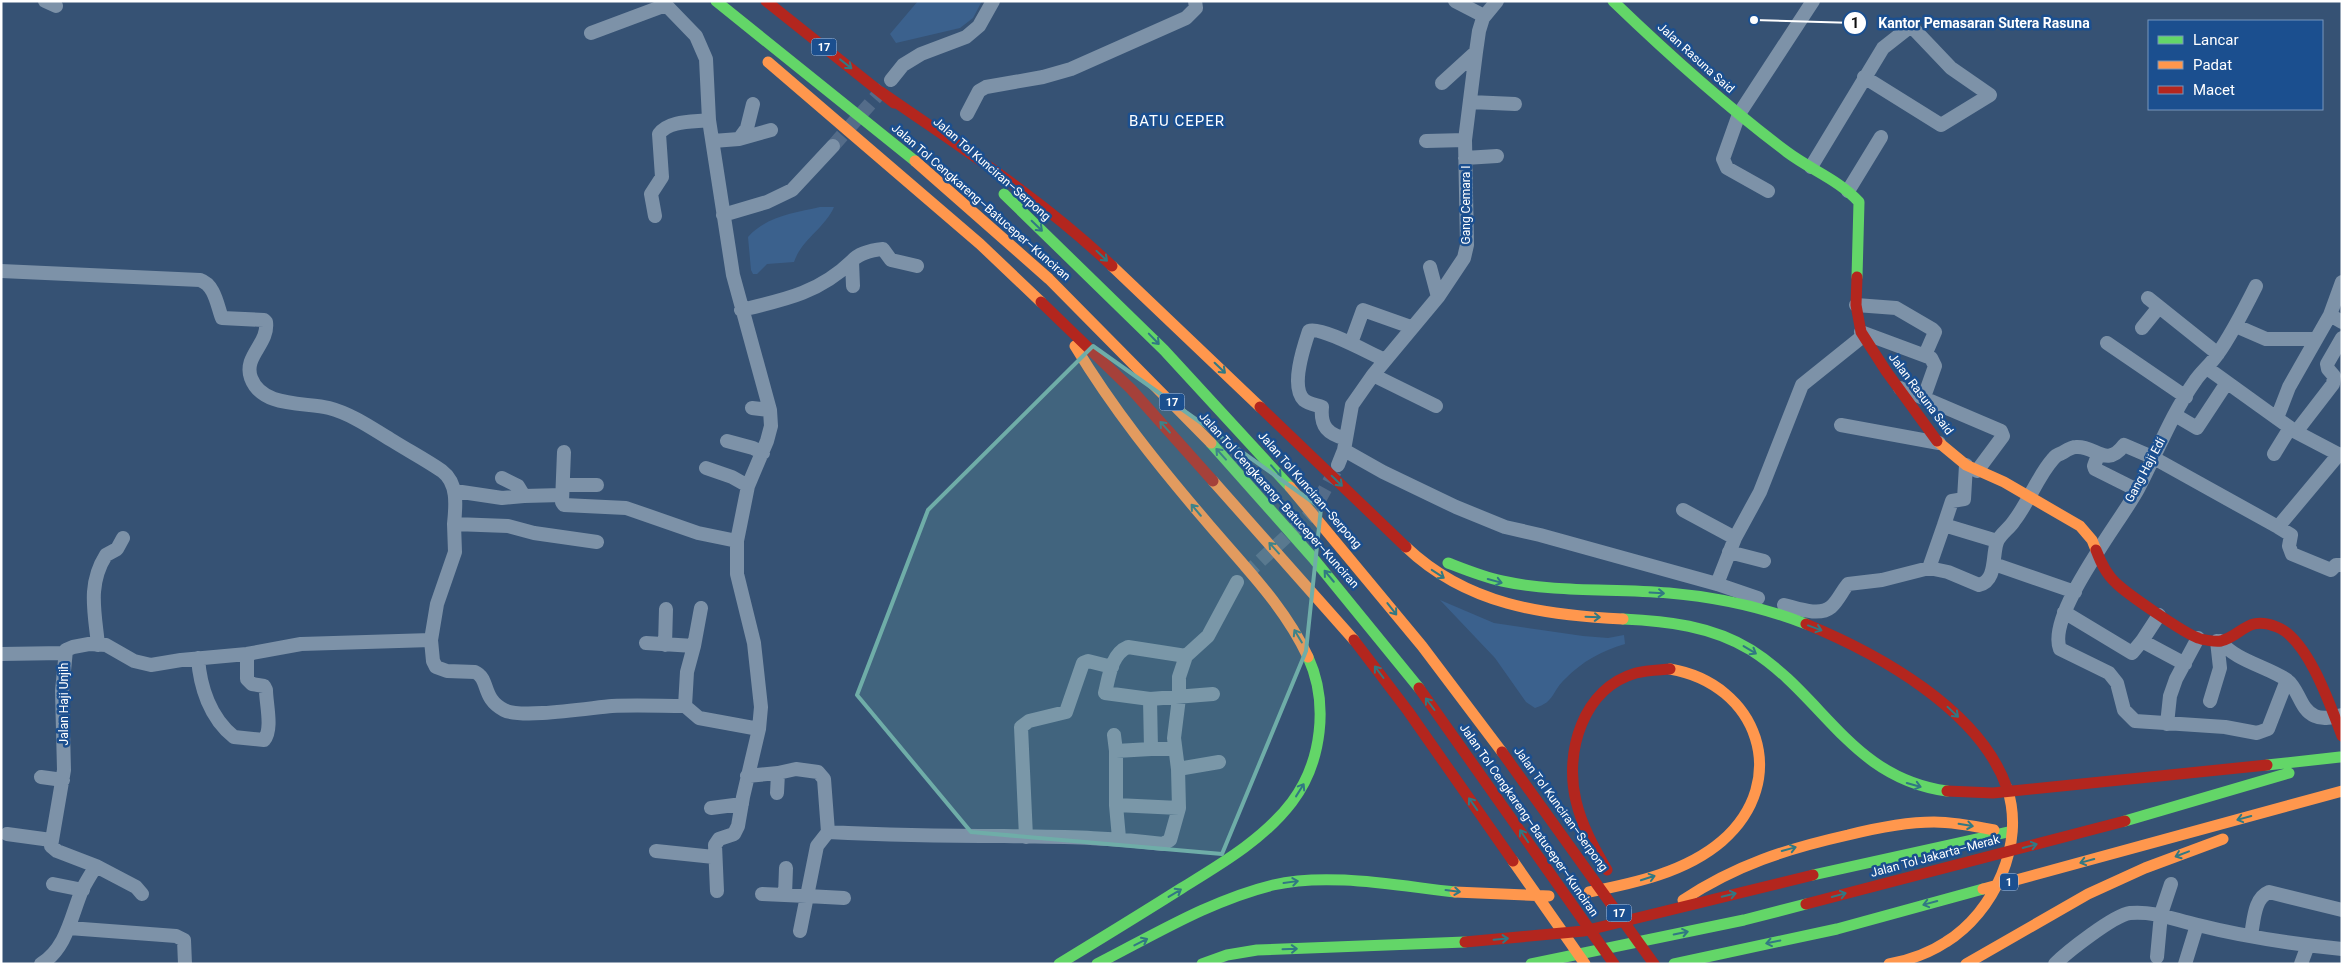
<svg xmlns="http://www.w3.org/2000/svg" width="2343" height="965" font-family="Roboto,sans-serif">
<rect width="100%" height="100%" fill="#365274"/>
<!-- water -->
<path fill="#3b618d" d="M918,1H982L973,18L960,28L896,43L890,34Z
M820,207H834C825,228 801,240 794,262L767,264L757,274H753L751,270L748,237C767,216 794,213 820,207Z
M1440,600L1494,623L1583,636L1608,638L1624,635L1625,644C1601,651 1583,661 1565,679C1552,691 1555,702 1535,708L1526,702L1495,658Z"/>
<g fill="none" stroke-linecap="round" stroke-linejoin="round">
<!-- street-tunnel -->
<path stroke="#546c89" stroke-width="14" stroke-dasharray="14 7" stroke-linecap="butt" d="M833,146L884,88
M1245,575L1312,513L1335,471"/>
<!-- street -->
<path stroke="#7d92a8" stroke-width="14" d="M45,1L56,6
M1455,1L1484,16
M591,33L666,5L696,36L706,59L709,120L733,275L770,410L771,426L767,441L748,486L737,541V574L754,643L761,707L759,729L743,797L738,826L734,834L719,839L715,845L717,891
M891,80L903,65L921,54L966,37L979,26L993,1
M1442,83L1476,52
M1470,102L1515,104
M967,114L979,91L986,87L1043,77L1071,69L1186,18L1196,8L1195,1
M739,139L771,130
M713,141L739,139L747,128L753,104
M1426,141L1465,140
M1465,158L1497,156
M1811,167L1883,48L1911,26L1951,68L1990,95L1941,125L1864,77
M1768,191L1727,168L1723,159L1739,114L1813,1
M1848,191L1881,137
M723,215L767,202L792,190L833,146
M655,216L651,194L662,177L659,134C669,120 694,122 709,120
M1430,267L1438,297
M1,271L200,280C215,285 217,305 222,318L264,320L266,322C269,344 243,356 251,378C262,408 305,402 329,408C352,414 373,429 393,441C409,451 426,460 442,471C458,483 456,505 454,524L508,526L534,533L597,542
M853,286L852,261C859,253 873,250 883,249L891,260L917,266
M2256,286C2244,310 2232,334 2217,355C2210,365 2201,372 2195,381C2171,415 2157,453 2138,489C2121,521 2046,615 2060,649L2109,673L2117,683L2124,710L2135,721L2225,727L2257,733L2268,729L2287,680
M2148,298L2218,354
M1856,305L1896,308L1932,329L1935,332L1925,355
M741,310C784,300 819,293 852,261
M2330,315L2342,322
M2236,326L2266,339H2316
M2142,328L2159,307
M1861,332L1931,358L1935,366L1924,397
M1351,343L1363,310L1411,327
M2107,343L2186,397
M2207,368L2296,432L2342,456
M1373,375L1436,406
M1900,388L2001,431L2003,436L1977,471
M752,408L770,410
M2175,415L2197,428L2226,384
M2277,418L2289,387L2330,315L2342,282
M1841,425L1939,443
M2296,432L2333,384L2334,376L2328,369L2327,364L2342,338
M1346,439C1328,434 1320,427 1322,407C1317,405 1309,404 1304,400C1290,387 1304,346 1309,331C1321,326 1371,354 1385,360
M727,441L753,448L763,453
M1344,450L1383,472L1456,507L1505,527L1540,535L1717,584L1758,598
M564,452L562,502L564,505L626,508L698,533L737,541
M2274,454L2290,428
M2098,455L2094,466L2095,469L2137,490
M1338,465L1344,450L1352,405L1373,375L1438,297L1464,258L1467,245L1465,140L1476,52L1479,31L1483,18L1497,1
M706,468L732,477L748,486
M502,478L518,486L524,496L562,495
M563,485H597
M455,491L502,498L524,496
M1683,510L1735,538
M454,524L455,552L437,604L431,640L433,661L436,667L447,671L475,672C490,679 481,698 504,710C521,719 589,708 612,706C636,705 661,706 685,706L687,672L694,646
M1944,525L1952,501L1964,499L1966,465
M2278,527L2291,535L2289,546L2292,554L2331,570L2336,565H2342
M1729,552L1764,561
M1994,564L2075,592
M1929,568L1944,525L1997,541
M1717,584L1735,538L1760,492L1802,385L1863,336
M1784,605C1797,608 1819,617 1831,607C1838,601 1842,591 1848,584L1882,580L1929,568L1948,572L1979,585C1997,581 1992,555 1997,542C2000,534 2010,528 2014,521C2029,502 2037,477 2053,459C2055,456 2059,454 2062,453C2067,450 2071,447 2076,447C2095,445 2106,469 2124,445L2152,457L2278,527L2339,454
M2064,612L2132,653L2142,641L2159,615
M2142,641L2185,664
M2220,641C2236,661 2266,666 2287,680C2299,689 2300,710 2315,716C2323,720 2334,717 2342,715
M646,643L694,646L701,608
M98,645C95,613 87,585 106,555L117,549L123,538
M665,645L666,609
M1,654L64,653
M1186,656L1128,647C1111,654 1109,677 1105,693L1150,699L1213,694
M198,658C200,687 210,718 234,737L264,740C273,729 266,704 266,690L264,686L252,684L247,679V654
M1150,699L1151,749H1175
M2210,701L2220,668L2217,641
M685,706L699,718L759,729
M2167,724L2170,696L2176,679L2198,638
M1114,735L1116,751
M1151,749L1116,751V805L1179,808
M1178,769L1219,762
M747,776L778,773
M41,777L63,780
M777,793L778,773L796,769L818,772L824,779L828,832
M1116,805L1119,838
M711,808L742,804
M7,834L51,840
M1026,837L1021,727L1029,721L1066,712L1083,663L1088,661L1112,667
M656,851L714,857
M96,866L136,887L142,894
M53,884L83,890
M762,894L807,896L817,846L828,832C887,835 945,836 1004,836C1058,837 1110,837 1163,844L1170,840L1179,808L1178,769L1174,738L1179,698V677L1186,656L1208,636L1237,582
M785,895L786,868
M69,928L176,936L184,940L185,964
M800,931L807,896L844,898
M2251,935C2254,920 2254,898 2269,892L2342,910
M2157,957L2161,914L2171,884
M41,964C67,948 71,916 82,890C86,882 91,874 96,866L57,851L51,846L64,770L62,691L66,650L73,647L89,644L106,645L134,661L151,665L181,660L247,654L301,644L431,640
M2055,964C2067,952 2114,915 2130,913C2157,911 2174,920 2198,925C2245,937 2294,944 2342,949
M2185,964L2197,925
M2301,964L2308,945"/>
<!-- fast -->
<path stroke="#63d668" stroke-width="11" d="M716,1L915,161
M1613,1C1668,54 1726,106 1787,152C1811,170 1839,180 1859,202L1857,277
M1004,194L1164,350L1290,487
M1211,443L1313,558L1419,688
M1448,563C1466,570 1483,577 1502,581C1557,593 1613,588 1669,593C1715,597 1763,607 1806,624
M1623,619C1667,621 1712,626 1751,650C1824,696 1851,778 1947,791
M2267,765L2340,757
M2125,821L2289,773
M1813,875L2008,832
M1059,964C1100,939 1141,914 1182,888C1221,864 1264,839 1292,802C1322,762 1329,703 1308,657
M1097,964C1154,935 1211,900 1273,885C1329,872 1398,886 1455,892
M1202,964L1227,955L1257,950L1465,942
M1531,964L1744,920L1806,904
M1674,964L1837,929L1983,889"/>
<!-- slow -->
<path stroke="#ff974d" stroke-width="11" d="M768,62L980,244L1041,302
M915,161L1049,279L1211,443
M1112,266L1260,407
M1075,346C1113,409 1158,465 1205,520C1242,564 1284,605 1308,657
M1937,441L1966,465L2004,482L2080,526L2092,540L2096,550
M1213,481L1354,640
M1290,487L1422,646L1502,752
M1406,547C1467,605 1543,615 1623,619
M1513,861L1585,964
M1983,889L2342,791
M1455,892L1549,896
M1589,892C1635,883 1686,872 1722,841C1792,780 1758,684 1670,669
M1683,900C1736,865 1786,849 1848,835C1876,828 1905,822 1934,822C1954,822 1974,826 1994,830
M1889,964C1910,960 1928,954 1946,942C1994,912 2026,844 2007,788
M1966,964L2088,894L2145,868L2223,839"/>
<!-- jam -->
<path stroke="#b3261e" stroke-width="11" d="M766,1L894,103
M881,92C960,147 1042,199 1112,266
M1857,277L1856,305L1861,332L1886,371L1937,441
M1041,302L1131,389L1213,481
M1260,407L1406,547
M2096,550C2101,563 2106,574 2116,583C2127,594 2184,633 2198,638C2203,640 2216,642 2221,641C2243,635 2247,615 2277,627C2308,639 2331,707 2342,736
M1806,624C1879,654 1980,710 2007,788
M1354,640L1408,711L1513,861
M1419,688L1614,964
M1502,752L1654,964
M1947,791L1993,793L2267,765
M1607,870C1594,848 1582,826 1576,801C1564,752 1583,688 1636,673C1647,670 1659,670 1670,669
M1806,904L2125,821
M1465,942L1584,931L1813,875"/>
</g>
<!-- one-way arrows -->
<defs><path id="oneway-shaft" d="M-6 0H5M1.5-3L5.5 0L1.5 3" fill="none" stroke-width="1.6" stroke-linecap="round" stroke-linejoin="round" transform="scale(1.25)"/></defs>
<g stroke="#317883">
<use href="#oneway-shaft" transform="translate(846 64) rotate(38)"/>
<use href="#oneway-shaft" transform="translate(1037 226) rotate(44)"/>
<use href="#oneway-shaft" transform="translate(1102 256) rotate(43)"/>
<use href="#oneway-shaft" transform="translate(1154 339) rotate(46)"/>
<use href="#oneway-shaft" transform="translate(1220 368) rotate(44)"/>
<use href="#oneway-shaft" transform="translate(1165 427) rotate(-132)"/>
<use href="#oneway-shaft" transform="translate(1221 454) rotate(-132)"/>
<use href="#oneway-shaft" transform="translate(1276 471) rotate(49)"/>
<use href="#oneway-shaft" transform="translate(1337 481) rotate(44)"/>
<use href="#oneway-shaft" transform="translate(1196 510) rotate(-130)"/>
<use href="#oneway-shaft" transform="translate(1274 548) rotate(-132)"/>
<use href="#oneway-shaft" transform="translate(1438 574) rotate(33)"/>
<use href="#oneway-shaft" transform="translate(1329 576) rotate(-130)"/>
<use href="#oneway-shaft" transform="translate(1495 581) rotate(15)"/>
<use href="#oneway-shaft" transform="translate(1657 593) rotate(3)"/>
<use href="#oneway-shaft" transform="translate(1392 609) rotate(52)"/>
<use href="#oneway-shaft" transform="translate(1593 617) rotate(2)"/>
<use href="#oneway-shaft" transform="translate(1815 628) rotate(20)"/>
<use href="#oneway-shaft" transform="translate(1298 636) rotate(-121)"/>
<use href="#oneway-shaft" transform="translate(1750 650) rotate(31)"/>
<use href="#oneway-shaft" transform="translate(1379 672) rotate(-127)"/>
<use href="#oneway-shaft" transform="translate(1430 704) rotate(-127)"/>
<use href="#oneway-shaft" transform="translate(1953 712) rotate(43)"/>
<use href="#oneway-shaft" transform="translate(1914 785) rotate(16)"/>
<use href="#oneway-shaft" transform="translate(1300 790) rotate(-58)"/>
<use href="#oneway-shaft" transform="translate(1473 804) rotate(-125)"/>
<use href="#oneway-shaft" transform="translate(2244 818) rotate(165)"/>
<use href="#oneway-shaft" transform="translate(1966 825) rotate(9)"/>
<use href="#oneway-shaft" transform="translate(1524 836) rotate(-124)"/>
<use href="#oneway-shaft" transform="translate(2030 846) rotate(-15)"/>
<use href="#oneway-shaft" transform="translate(1789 849) rotate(-15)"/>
<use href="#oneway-shaft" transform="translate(2182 854) rotate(159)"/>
<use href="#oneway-shaft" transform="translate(2087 861) rotate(165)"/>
<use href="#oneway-shaft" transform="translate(1648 878) rotate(-18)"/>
<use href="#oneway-shaft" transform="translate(1291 882) rotate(-8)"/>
<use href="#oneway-shaft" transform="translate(1453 891) rotate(7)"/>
<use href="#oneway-shaft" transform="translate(1175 893) rotate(-31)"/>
<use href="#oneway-shaft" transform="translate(1729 895) rotate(-14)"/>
<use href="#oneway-shaft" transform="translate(1839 895) rotate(-15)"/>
<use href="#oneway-shaft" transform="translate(1930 903) rotate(165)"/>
<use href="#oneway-shaft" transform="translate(1681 933) rotate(-12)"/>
<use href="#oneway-shaft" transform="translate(1501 939) rotate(-5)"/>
<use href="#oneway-shaft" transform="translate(1141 942) rotate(-27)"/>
<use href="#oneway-shaft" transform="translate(1773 942) rotate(168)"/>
<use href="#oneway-shaft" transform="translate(1290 949) rotate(-2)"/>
</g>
<!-- marked area -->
<path fill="#6fada8" fill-opacity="0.2" stroke="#6fada8" stroke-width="4" stroke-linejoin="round" d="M1093,346L1321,508L1306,651L1222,854L971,832L857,695L928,510Z"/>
<g text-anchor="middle" stroke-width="5" stroke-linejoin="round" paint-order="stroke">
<!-- shield labels -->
<g fill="#1b4f8f" stroke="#bbcadd" stroke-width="1">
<rect x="811.5" y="38.5" width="25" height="17" rx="4"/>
<rect x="1159.5" y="393.5" width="25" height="17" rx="4"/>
<rect x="2000" y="873.5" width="18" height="17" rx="4"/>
<rect x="1606.5" y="904.5" width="25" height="17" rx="4"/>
</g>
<g font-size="11" font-weight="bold" fill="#fff">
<text x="824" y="51">17</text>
<text x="1172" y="406">17</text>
<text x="2009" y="886">1</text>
<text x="1619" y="917">17</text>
</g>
<!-- street labels -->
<g font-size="12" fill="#fff" stroke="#1b4f8f">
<text transform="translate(1696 58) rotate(42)" y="4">Jalan Rasuna Said</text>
<text transform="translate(992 169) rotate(41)" y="4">Jalan Tol Kunciran–Serpong</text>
<text transform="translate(981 202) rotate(41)" y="4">Jalan Tol Cengkareng–Batuceper–Kunciran</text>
<text transform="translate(1466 205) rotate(-90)" y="4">Gang Cemara I</text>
<text transform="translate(1921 394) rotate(53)" y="4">Jalan Rasuna Said</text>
<text transform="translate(2145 470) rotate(-62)" y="4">Gang Haji Edi</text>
<text transform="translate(1310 490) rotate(49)" y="4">Jalan Tol Kunciran–Serpong</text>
<text transform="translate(1279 500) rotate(48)" y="4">Jalan Tol Cengkareng–Batuceper–Kunciran</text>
<text transform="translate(64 704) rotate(-90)" y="4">Jalan Haji Unjih</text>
<text transform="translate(1561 809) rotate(54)" y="4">Jalan Tol Kunciran–Serpong</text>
<text transform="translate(1529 820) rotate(55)" y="4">Jalan Tol Cengkareng–Batuceper–Kunciran</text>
<text transform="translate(1935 856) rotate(-15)" y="4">Jalan Tol Jakarta–Merak</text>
</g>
<!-- quarter labels -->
<g font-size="15" letter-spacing="1" fill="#fff" stroke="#1b4f8f">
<text x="1177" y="126">BATU CEPER</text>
</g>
</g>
<!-- callouts -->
<path fill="none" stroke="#fff" stroke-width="2" d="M1754 20L1855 23"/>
<g fill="#fff" stroke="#1b4f8f" stroke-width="2">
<circle cx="1754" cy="20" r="5"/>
<circle cx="1855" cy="23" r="12"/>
</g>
<g font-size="15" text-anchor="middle" font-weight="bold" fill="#111">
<text x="1855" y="28">1</text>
</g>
<g font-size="14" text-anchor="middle" font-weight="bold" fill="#fff" stroke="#1b4f8f" stroke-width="5" stroke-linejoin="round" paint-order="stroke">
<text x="1984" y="28">Kantor Pemasaran Sutera Rasuna</text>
</g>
<!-- border -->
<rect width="2343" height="965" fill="none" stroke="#ffffff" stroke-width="5"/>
<!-- legend -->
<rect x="2148" y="20" width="175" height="90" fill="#1b4f8f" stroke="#7695bc"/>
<rect x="2158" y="36" width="25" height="8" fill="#63d668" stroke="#7695bc"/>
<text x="2193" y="45" font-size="15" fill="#ffffff">Lancar</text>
<rect x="2158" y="61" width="25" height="8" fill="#ff974d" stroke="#7695bc"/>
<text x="2193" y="70" font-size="15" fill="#ffffff">Padat</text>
<rect x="2158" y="86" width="25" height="8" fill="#b3261e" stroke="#7695bc"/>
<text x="2193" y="95" font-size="15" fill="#ffffff">Macet</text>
</svg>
